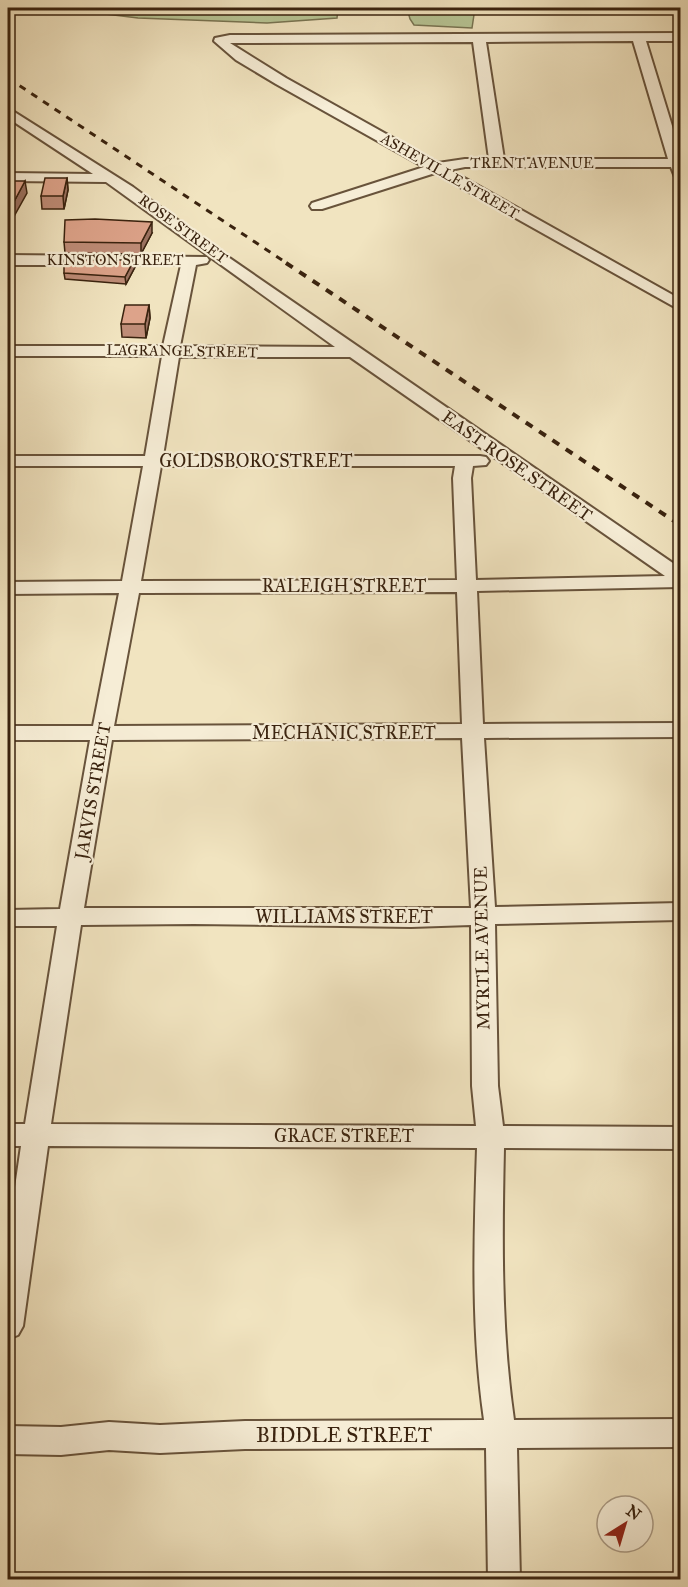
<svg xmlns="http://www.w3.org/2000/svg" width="688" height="1587" font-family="'IM FELL Great Primer',serif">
<rect width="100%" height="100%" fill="#f1e4c0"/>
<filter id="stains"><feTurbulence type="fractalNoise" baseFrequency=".00333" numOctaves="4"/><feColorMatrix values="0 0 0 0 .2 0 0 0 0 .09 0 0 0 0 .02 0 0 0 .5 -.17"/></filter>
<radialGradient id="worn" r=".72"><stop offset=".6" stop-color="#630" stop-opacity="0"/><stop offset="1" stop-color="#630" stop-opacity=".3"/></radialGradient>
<!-- green -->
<path fill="#b7c595" stroke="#787452" stroke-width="1.5" d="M57,8H338L337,18L267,23L138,18Z
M407,8H475L472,28L414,25L410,19Z"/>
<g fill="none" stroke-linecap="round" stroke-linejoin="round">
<!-- minor casing -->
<g stroke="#68533b" stroke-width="4">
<path id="minor" d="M680,33V41H646L680,152V178L675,177L671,167H465L450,170L680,299V310L435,173L322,209H312L310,206L312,203L424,167L276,84L236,60L214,41L215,38L230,35ZM633,41L668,159H504L486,42ZM473,42L489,159H465L438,163L286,78L230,43Z
M8,108L133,187L228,257L680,568V587L477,591L483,724L680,723V737L484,738L495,907L680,903V920L495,924L498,1086L503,1126L680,1127V1149L504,1148C502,1238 501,1330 514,1420L680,1419V1447L517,1448L520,1580H488L486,1448L245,1449L160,1453L109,1450L61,1455L8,1454V1426L61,1427L109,1422L160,1425L245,1421L484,1420C471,1330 474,1238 477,1148L48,1146L23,1326L18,1335L8,1339V1235L21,1146H8V1124H25L57,926H8V910L60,909L90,740H8V726H93L119,593L8,594V582L122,581L143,466H8V456H145L162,356H8V346H163L181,265H8V255L207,257L209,260L207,263L196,265L180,346L335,347L106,182L8,181V173L93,174L8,118ZM179,357H350L665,576L476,580L471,478L473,466L486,465L489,461L486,457L480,456H163ZM161,466H455L453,478L457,580L141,581ZM457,592L462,724L114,726L139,593ZM462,738L471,908H84L112,740ZM194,924L411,927L471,925L472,1086L476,1126L51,1124L81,925Z"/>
</g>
<!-- minor -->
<use href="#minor" fill="#f6edd6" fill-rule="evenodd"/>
<!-- rail-far1 -->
<path stroke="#3a230f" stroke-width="3" stroke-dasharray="7 7" stroke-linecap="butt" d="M8,78L288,264"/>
<!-- rail -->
<path stroke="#3a230f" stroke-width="4" stroke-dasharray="8 8" stroke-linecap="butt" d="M286,263L680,525"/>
</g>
<!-- wall -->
<path fill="#be8c77" stroke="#3a230f" stroke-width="1.5" d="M67,178L68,190L64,209H42L41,196Z
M152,233L141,254L65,253L64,242Z
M134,260L135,267L126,284L65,279L64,273Z
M149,305L150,318L146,338L122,337L121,324Z"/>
<!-- shaded-wall -->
<path fill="#9b7261" stroke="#3a230f" stroke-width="1.5" d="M67,178L68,190L64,209L63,196Z
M25,181L27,193L8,227V213Z
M152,222V233L141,254V243Z
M134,260L135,267L126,284L125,277Z
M149,305L150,318L146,338L145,324Z"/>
<!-- building -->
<path fill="#dda38a" stroke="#3a230f" stroke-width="1.5" d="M45,178H67L63,196H41Z
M8,181H25L8,213Z
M95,219L152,222L141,243L64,242L65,220Z
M64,260H134L125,277L64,273Z
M125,305H149L145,324H121Z"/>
<g text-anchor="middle" stroke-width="4.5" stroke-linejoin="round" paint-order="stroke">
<!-- far-street labels -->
<g font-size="15" fill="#3a230f" stroke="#f6edd6">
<text x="532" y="168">TRENT AVENUE</text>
<text transform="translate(450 176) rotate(30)" y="5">ASHEVILLE STREET</text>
<text transform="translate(183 229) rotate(36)" y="5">ROSE STREET</text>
<text x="115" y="265">KINSTON STREET</text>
<text transform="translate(182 351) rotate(1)" y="5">LAGRANGE STREET</text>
</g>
<!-- street labels -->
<g font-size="18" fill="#3a230f" stroke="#f6edd6">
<text x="256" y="467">GOLDSBORO STREET</text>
<text transform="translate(517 466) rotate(35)" y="6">EAST ROSE STREET</text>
<text x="344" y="592">RALEIGH STREET</text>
<text x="344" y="739">MECHANIC STREET</text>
<text transform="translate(93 791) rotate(-80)" y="6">JARVIS STREET</text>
<text x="344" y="923">WILLIAMS STREET</text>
<text transform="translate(482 948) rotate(-91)" y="6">MYRTLE AVENUE</text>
<text x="344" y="1142">GRACE STREET</text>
</g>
<!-- near-street labels -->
<g font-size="21" fill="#3a230f" stroke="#f6edd6">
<text x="344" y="1442">BIDDLE STREET</text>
</g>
</g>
<!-- margin -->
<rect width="688" height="1587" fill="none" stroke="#f1e4c0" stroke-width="30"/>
<rect x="9" y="9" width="670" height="1569" fill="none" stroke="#3a230f" stroke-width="3"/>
<rect x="15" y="15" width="658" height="1557" fill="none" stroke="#3a230f" stroke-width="1.5"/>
<!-- north arrow -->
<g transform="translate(625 1524) rotate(37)"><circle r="28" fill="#f6edd6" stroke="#ab9c86" stroke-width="1.5"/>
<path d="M0-4.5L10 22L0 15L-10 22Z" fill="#8f2418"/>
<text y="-9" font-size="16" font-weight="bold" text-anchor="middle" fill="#3a230f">N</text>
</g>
<rect width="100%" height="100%" filter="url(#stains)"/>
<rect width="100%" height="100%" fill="url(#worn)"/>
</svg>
